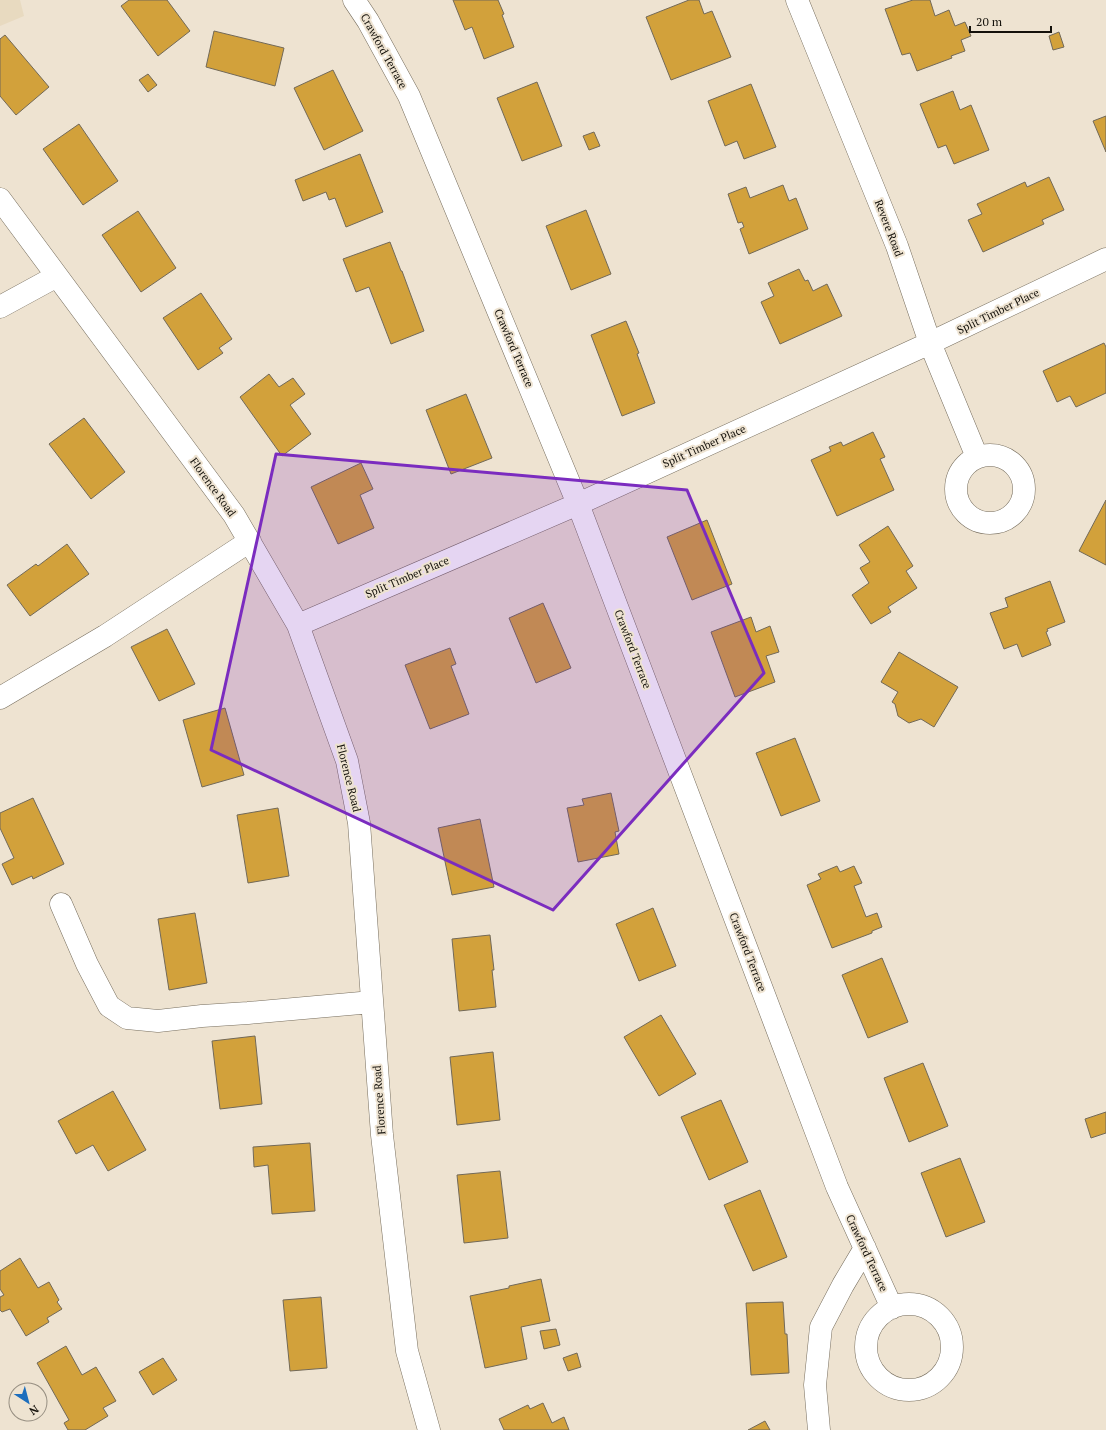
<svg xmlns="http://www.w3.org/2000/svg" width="1106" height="1430" font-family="'PT Serif',serif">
<rect width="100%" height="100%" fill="#eee3d1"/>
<!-- built -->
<path fill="#e8dac0" d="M0,0H20L24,16L0,26Z"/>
<!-- building -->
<path fill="#d2a13b" stroke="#726958" d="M129,0H167L190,31L158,56L121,6Z
M453,0H498L504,14L502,15L514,47L484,59L472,27L465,30Z
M689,0H699L704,14L712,11L731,57L671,80L646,17Z
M913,0H930L935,16L949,10L955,26L965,22L971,36L961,40L965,51L951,56L952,58L917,71L910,53L902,55L885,9Z
M214,31L284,48L275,86L206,67Z
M1059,32L1064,47L1053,50L1049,36Z
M5,35L49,87L16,115L0,96V39Z
M333,70L363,131L324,150L294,88Z
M148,74L157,85L148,92L139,80Z
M537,82L562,146L522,161L497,98Z
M751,84L776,147L744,159L737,141L725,146L708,101Z
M953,91L960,110L971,105L989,150L954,164L946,145L938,148L920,104Z
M1106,116V152L1093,121Z
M79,124L118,181L83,205L43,149Z
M594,132L600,146L589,150L583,136Z
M360,154L383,212L346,227L335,198L329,200L326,192L303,201L295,180Z
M1049,177L1064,210L1042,220L1044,224L983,252L968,220L982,214L977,204L1025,182L1027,187Z
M783,185L789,201L796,198L808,229L749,254L740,229L744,227L742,222L738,223L728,194L746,187L750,198Z
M586,210L611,274L571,290L546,226Z
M138,211L176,268L141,292L102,235Z
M390,242L401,271H402L424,331L391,344L369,287L356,292L343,259Z
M799,269L805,281L808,280L813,291L827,284L842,316L780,344L761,302L774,296L768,283Z
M201,293L232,339L219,348L223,353L198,370L163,318Z
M626,321L639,353L637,354L655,403L622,416L591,335Z
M1104,343L1106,347V393L1076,407L1070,396L1057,402L1043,371Z
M269,374L279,387L293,378L305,394L290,405L311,434L282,456L240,397Z
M466,394L492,458L451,474L426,410Z
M84,418L125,472L91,499L49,444Z
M873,432L885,457L880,459L894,490L837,516L811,460L831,451L829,447L841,442L843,446Z
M361,463L373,489L360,495L374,528L338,544L311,487Z
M1106,500V565L1079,551Z
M707,520L732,584L692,600L667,537Z
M888,526L913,566L906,571L917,588L888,607L891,612L871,624L852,595L869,583L860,568L870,562L859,545Z
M67,544L89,574L30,616L7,585L36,564L38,566Z
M1050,581L1065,622L1047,629L1048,631L1046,632L1051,645L1022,657L1017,644L1004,649L990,613L1008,607L1005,598Z
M543,603L571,668L536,683L509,618Z
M751,617L756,632L770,626L779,652L766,656L775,682L735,697L711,632Z
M167,629L195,684L159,701L131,647Z
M450,648L456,664L451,666L469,714L430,729L405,665Z
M899,652L958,687L934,727L921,719L909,723L898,716L895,704L892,702L898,692L881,682Z
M225,708L244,775L202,787L183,720Z
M795,738L820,801L781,816L756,753Z
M611,793L619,831L615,832L619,854L578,862L567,808L584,805L582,799Z
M33,798L64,864L33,879L32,876L12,885L2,864L14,858L0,828V813Z
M278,808L289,876L248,883L237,815Z
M480,819L494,887L452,895L438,828Z
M837,866L840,872L854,866L862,883L854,886L866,917L877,913L882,927L872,931V933L832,948L807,885L821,879L818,874Z
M653,908L676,966L639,981L616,924Z
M195,913L207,983L169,990L158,919Z
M490,935L494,970H492L496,1007L459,1011L452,939Z
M882,958L908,1022L868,1038L842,975Z
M661,1015L696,1074L659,1096L624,1037Z
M255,1036L262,1104L220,1109L212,1041Z
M493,1052L500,1120L457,1125L450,1057Z
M923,1063L948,1126L909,1142L884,1078Z
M113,1091L146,1150L108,1171L93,1145L76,1154L58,1121Z
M721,1100L748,1162L709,1180L681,1117Z
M1106,1112V1133L1091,1138L1085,1119Z
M310,1143L315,1211L272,1214L268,1165L254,1167L253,1147Z
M960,1158L985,1222L946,1237L921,1173Z
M500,1171L508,1238L464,1243L457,1175Z
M760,1190L787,1257L753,1271L724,1205Z
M20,1258L38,1288L49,1282L59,1300L57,1302L62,1309L47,1318L49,1322L26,1336L10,1309L2,1312L0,1310V1297L4,1295L0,1289V1271Z
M541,1279L550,1321L521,1327L527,1359L485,1368L470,1296L509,1288V1286Z
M321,1297L327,1368L290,1371L283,1300Z
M783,1302L785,1334H787L789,1373L751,1375L746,1303Z
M556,1329L560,1345L544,1349L540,1331Z
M66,1346L82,1375L96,1367L116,1401L103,1408L108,1416L85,1430H68L64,1423L69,1420L37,1363Z
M577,1353L581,1367L568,1371L563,1358Z
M163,1358L177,1380L153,1395L139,1372Z
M543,1403L552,1423L564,1417L569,1430H504L499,1419L528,1405L530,1409Z
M765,1421L770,1430H748Z"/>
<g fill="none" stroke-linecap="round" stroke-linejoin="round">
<!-- minor casing -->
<g stroke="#776e5e" stroke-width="23">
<path id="minor" d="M354,0L368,21L409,96L578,504L837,1187L892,1308
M797,0L897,246L930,343L977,457
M0,199L234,515L298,625L347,761L359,823L382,1135L407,1351L429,1430
M0,307L57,276
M956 489a34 34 0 1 1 68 0a34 34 0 1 1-68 0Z
M298,625L578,504L930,343L1106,259
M0,698L105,636L250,541
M61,904L87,964L109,1006L127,1018L158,1021L202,1016L248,1013L372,1002
M866 1347a43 43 0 1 1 86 0a43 43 0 1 1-86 0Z
M819,1430L815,1385L821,1327L843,1285L865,1248"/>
</g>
<!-- minor -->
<use href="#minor" stroke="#fff" stroke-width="22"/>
</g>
<!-- marked area -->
<path fill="#7b2cbf" fill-opacity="0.2" stroke="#7b2cbf" stroke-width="3" stroke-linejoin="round" d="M276,454L687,490L764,673L553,910L211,750Z"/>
<g text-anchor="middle" stroke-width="4" stroke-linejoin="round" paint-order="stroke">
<!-- street labels -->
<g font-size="11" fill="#14110b" stroke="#eee3d1">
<text transform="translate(384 51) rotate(61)" y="4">Crawford Terrace</text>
<text transform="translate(889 228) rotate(69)" y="4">Revere Road</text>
<text transform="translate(998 311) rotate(-26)" y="4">Split Timber Place</text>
<text transform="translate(514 348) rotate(67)" y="4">Crawford Terrace</text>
<text transform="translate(704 446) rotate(-24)" y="4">Split Timber Place</text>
<text transform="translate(213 487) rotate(54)" y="4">Florence Road</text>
<text transform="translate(407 577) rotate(-23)" y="4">Split Timber Place</text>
<text transform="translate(633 649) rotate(69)" y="4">Crawford Terrace</text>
<text transform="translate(349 778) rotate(76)" y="4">Florence Road</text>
<text transform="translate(748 952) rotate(69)" y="4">Crawford Terrace</text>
<text transform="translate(379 1100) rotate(-94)" y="4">Florence Road</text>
<text transform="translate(867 1253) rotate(65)" y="4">Crawford Terrace</text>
</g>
</g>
<!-- north arrow -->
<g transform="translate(28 1402) rotate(144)"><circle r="19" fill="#eee3d1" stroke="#978f82"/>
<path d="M0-3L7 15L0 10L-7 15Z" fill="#1d6ebd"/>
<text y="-6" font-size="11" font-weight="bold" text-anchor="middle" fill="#14110b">N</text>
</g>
<!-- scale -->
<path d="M970 26v6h81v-6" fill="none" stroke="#14110b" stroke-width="2"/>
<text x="976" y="26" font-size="12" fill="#14110b" stroke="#eee3d1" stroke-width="3" paint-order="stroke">20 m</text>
</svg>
